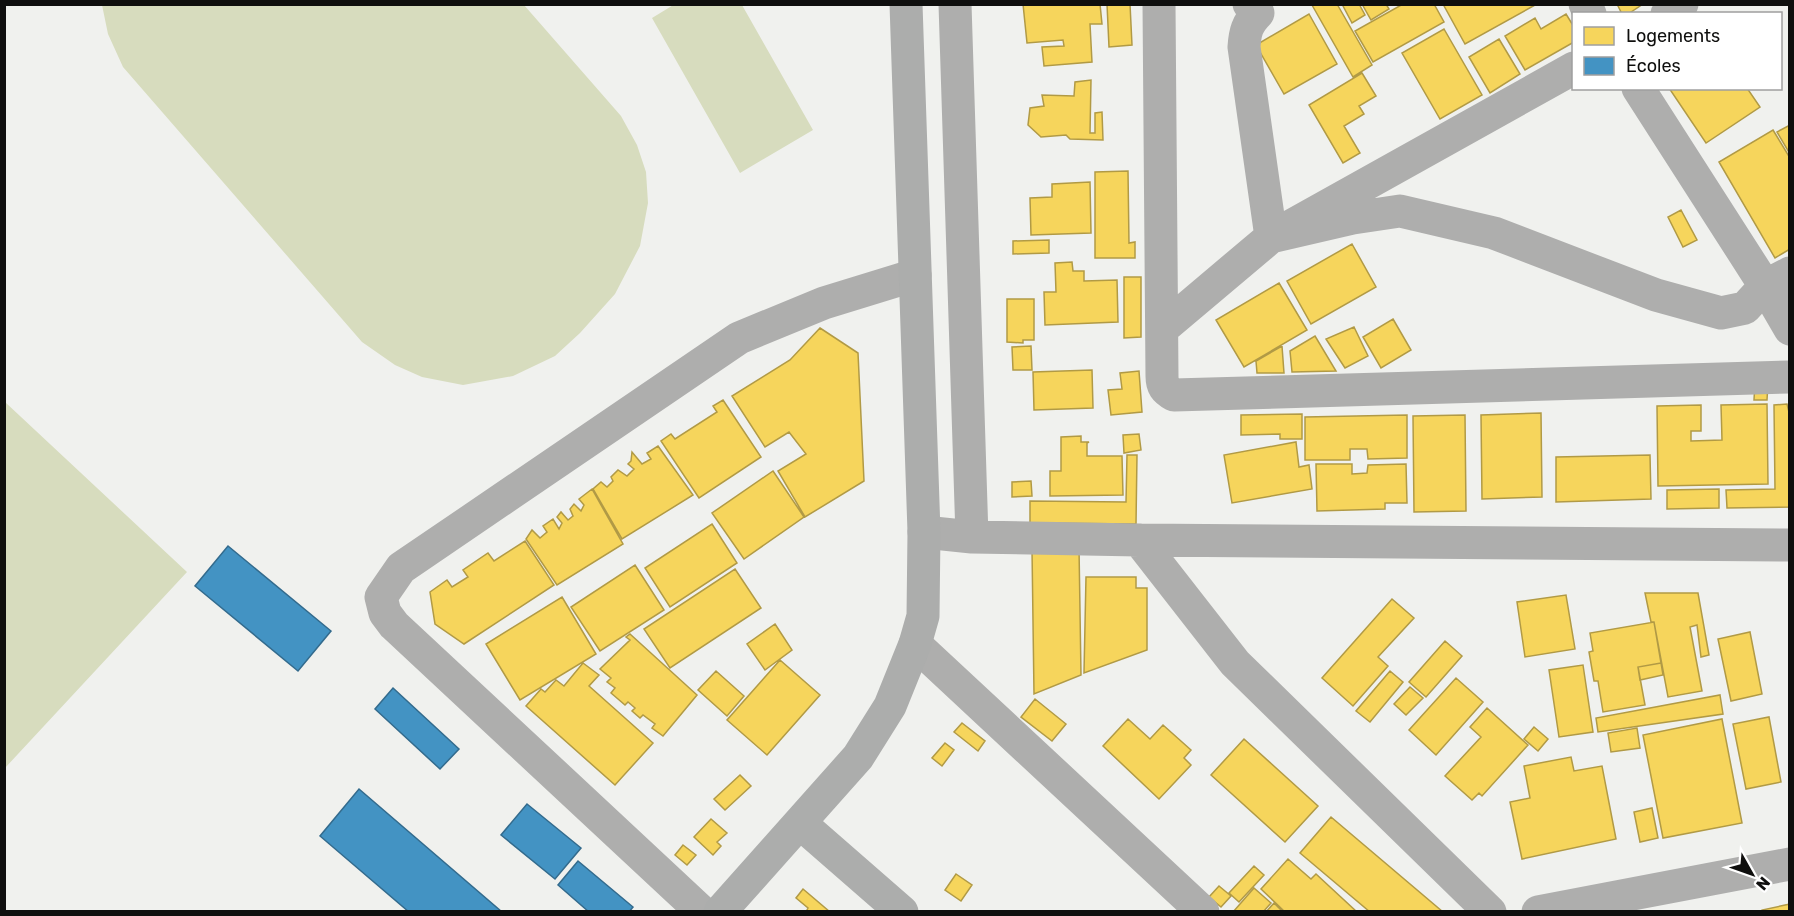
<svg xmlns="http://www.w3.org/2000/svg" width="1794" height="916" font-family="Rubik,sans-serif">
<rect width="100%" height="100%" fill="#f0f1ee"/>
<!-- green -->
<path fill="#d7dcbe" d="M675,4L742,5L813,130L740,173L652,18Z
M102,5H524L621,116L637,145L646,172L648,203L640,246L615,294L580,333L555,356L513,376L463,385L422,377L395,365L362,342L123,67L108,34Z
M5,402L187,572L5,768H4Z"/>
<!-- homes -->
<path fill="#f6d55c" stroke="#b19a45" stroke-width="1.5" d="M1023,4H1100L1102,24H1090L1092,62L1044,66L1042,47L1064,46L1063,40L1027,43Z
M1107,4H1130L1132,45L1109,47Z
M1337,4L1372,65L1353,77L1312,5Z
M1342,4H1359L1365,15L1352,23Z
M1362,4H1386L1389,9L1371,20Z
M1403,4H1434L1444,22L1373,62L1355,31Z
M1443,4H1537L1465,44Z
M1617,4H1643L1628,14H1622Z
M1309,14L1337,64L1284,94L1256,45Z
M1566,14L1574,27V42L1525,70L1505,36L1535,18L1541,29Z
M1444,29L1482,95L1440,119L1402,53Z
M1499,39L1520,74L1490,93L1469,57Z
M1362,73L1376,96L1359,106L1364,114L1344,126L1360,153L1343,163L1309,105Z
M1091,80L1090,133H1095V113L1102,112L1103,140L1070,139L1066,135L1041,137L1028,125L1030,108L1044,106L1042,95L1074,96L1075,82Z
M1669,88H1747L1760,107L1706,143Z
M1790,125V154L1777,132Z
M1773,130L1790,158V249L1775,258L1719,162Z
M1128,171L1129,243L1135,242V258H1095V172Z
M1090,182L1091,233L1031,235L1030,198L1052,197V184Z
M1681,210L1697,240L1683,247L1668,217Z
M1049,240V253L1013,254V241Z
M1352,244L1376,287L1311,324L1287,281Z
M1072,262L1073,271H1084V281L1117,280L1118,322L1045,325L1044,292H1056L1055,263Z
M1124,277H1141V337L1124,338Z
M1279,283L1307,330L1244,367L1216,320Z
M1007,299H1034V340H1023V343L1007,342Z
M1393,319L1411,350L1381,368L1363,337Z
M1354,327L1368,356L1345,368L1326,339Z
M820,328L858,353L864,481L805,517L778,471L806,454L789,432L765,447L732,396L790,360Z
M1315,336L1336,371L1292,372L1290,351Z
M1031,346L1032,370H1013L1012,347Z
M1282,346L1284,373H1257L1256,361Z
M1092,370L1093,408L1034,410L1033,372Z
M1139,371L1142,412L1111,415L1108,390L1122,389L1120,373Z
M1755,382L1768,383L1767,400H1754Z
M723,400L761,457L699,498L661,441L671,434L675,439L717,412L713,406Z
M1767,404L1768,484L1658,486L1657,406L1701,405V431H1691V441L1722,440L1721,405Z
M1787,404L1790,416V507L1727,508L1726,490L1775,489L1774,405Z
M1541,413L1542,497L1482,499L1481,415Z
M1302,414V439H1280V434L1241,435V415Z
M1407,415V458L1368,459L1367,449H1350V460H1305V417Z
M1465,415L1466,511L1414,512L1413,416Z
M1139,434L1141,450L1124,453L1123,435Z
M1081,436V442H1089L1087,443V456H1122L1123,495L1050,496V471H1061V437Z
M1296,442L1299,467L1309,465L1312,489L1232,503L1224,455Z
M658,446L693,495L622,539L593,489L601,482L607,487L613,481L611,477L618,470L627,476L634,469L628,464L631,461L632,452L642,464L651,459L647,453Z
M1127,455H1137L1136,524L1030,523V501L1126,502Z
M1650,455L1651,499L1556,502V457Z
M1316,464H1352V474L1367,473L1368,465L1406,464L1407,503H1385V509L1317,511Z
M773,471L804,517L744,559L712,513Z
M1031,481L1032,496L1012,497V482Z
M592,489L623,544L557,585L526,539L532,530L540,538L547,532L543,526L553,519L559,529L562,523L557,517L561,512L568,520L573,516L570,509L574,504L581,511L584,505L579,499Z
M1719,489V508L1667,509V490Z
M712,524L737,563L670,607L645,568Z
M525,541L554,585L464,644L435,624L430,592L447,580L452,587L468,577L463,570L488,553L494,561Z
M1079,547L1081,675L1034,694L1032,549Z
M635,565L664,610L600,651L571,607Z
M735,569L761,608L670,668L644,629Z
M1086,577H1136V588H1147V650L1084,673Z
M1645,593H1698L1709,655L1701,657L1697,625L1690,627L1702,691L1668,697L1654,622H1651Z
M1566,595L1575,649L1525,657L1517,602Z
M562,597L596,654L520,700L486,644Z
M1392,599L1414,618L1378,657L1388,666L1353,706L1322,678Z
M1654,622L1661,663L1638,667L1645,705L1603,712L1598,681H1594L1589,652L1593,651L1590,633Z
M775,624L792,650L765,670L747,644Z
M1750,632L1762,694L1731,701L1718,639Z
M630,634L697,695L663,736L652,728L655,724L643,715L640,718L632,711L635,708L628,702L625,705L611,693L615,688L607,682L611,678L600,669L630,640L626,637Z
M1445,641L1462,656L1426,697L1409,682Z
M780,660L820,695L767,755L727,720Z
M583,663L599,675L589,686L653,743L615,785L526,706L541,689L545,692L556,680L564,686Z
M1661,663L1663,675L1640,680L1638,667Z
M1583,665L1593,732L1559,737L1549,670Z
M716,671L744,696L727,716L698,690Z
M1390,671L1403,682L1370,722L1356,711Z
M1456,678L1483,702L1436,755L1409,730Z
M1410,687L1423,698L1406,715L1394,704Z
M1720,695L1723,714L1598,732L1596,718Z
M1035,699L1066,724L1052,741L1021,717Z
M1487,708L1528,745L1482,796L1479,793L1472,800L1445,776L1481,737L1470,727Z
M1769,717L1781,782L1746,789L1733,724Z
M1128,719L1150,739L1163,725L1191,750L1184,758L1191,765L1159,799L1103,746Z
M1722,719L1742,823L1663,838L1643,735Z
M962,723L985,741L978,751L954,732Z
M1534,727L1548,739L1538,751L1524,739Z
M1637,728L1640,748L1611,752L1608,733Z
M1244,739L1318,806L1285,842L1211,775Z
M945,743L954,750L942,766L932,758Z
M1571,757L1574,771L1602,766L1616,839L1522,859L1510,802L1530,798L1524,766Z
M740,775L751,786L725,810L714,799Z
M1652,808L1658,838L1640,842L1634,812Z
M1331,817L1443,912H1370L1300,853Z
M711,819L727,833L717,842L721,846L713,855L694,837Z
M683,845L696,855L687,865L675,855Z
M1288,859L1311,879L1316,874L1357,912H1285L1261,889Z
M1254,866L1264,875L1239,902L1229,893Z
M956,874L972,885L961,901L945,890Z
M1219,886L1231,896L1221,907L1209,897Z
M1254,888L1271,903L1263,912H1233Z
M803,889L830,912H806L808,908L796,898Z
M1274,903L1283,912H1266Z
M1790,904V912H1762V910Z"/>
<!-- schools -->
<path fill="#4393c3" stroke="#336b8d" stroke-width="1.5" d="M228,546L331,631L298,671L195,586Z
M393,688L459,749L440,769L375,709Z
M359,789L502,912H409L320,836Z
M527,804L581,848L555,879L501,835Z
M578,861L633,907L629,912H589L558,885Z"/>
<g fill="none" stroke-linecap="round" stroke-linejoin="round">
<!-- street -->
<path stroke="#aeaead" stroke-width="33" d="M955,4L972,537
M1159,4L1162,376C1162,386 1165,390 1174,395L1790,377
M1249,4L1258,13C1247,24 1245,32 1244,47L1271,237L1353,218L1400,211L1494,233L1656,295L1721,313L1745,308L1765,286L1790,273
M1585,4L1590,14
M1667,14L1682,4
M1638,88L1765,286L1790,329
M1162,329L1271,237L1574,68
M924,532L972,537L1139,540L1790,545
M1139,540L1235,663L1490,912
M915,644L1203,912
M702,912L394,625L385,613L381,597L401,568L739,338L824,303L915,275
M1538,912L1790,864"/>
<!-- secondary -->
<path stroke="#acadac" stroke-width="33" d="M800,823L902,912
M720,912L858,757L890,706L915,644L923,616L924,532L906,4"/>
</g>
<!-- border -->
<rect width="1794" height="916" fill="none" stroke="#0f0f0e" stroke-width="12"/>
<!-- legend -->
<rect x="1572" y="12" width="210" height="78" fill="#ffffff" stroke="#9f9f9f" stroke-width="1.5"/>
<rect x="1584" y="27" width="30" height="18" fill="#f6d55c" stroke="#9f9f9f" stroke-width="1.5"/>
<text x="1626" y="42" font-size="18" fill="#0f0f0e">Logements</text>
<rect x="1584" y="57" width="30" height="18" fill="#4393c3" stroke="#9f9f9f" stroke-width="1.5"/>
<text x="1626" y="72" font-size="18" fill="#0f0f0e">Écoles</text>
<!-- north arrow -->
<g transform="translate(1752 874) rotate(130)" stroke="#ffffff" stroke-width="4.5" paint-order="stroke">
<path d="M0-4.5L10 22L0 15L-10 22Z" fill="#0f0f0e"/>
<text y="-9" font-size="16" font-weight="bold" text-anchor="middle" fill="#0f0f0e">N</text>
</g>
</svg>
